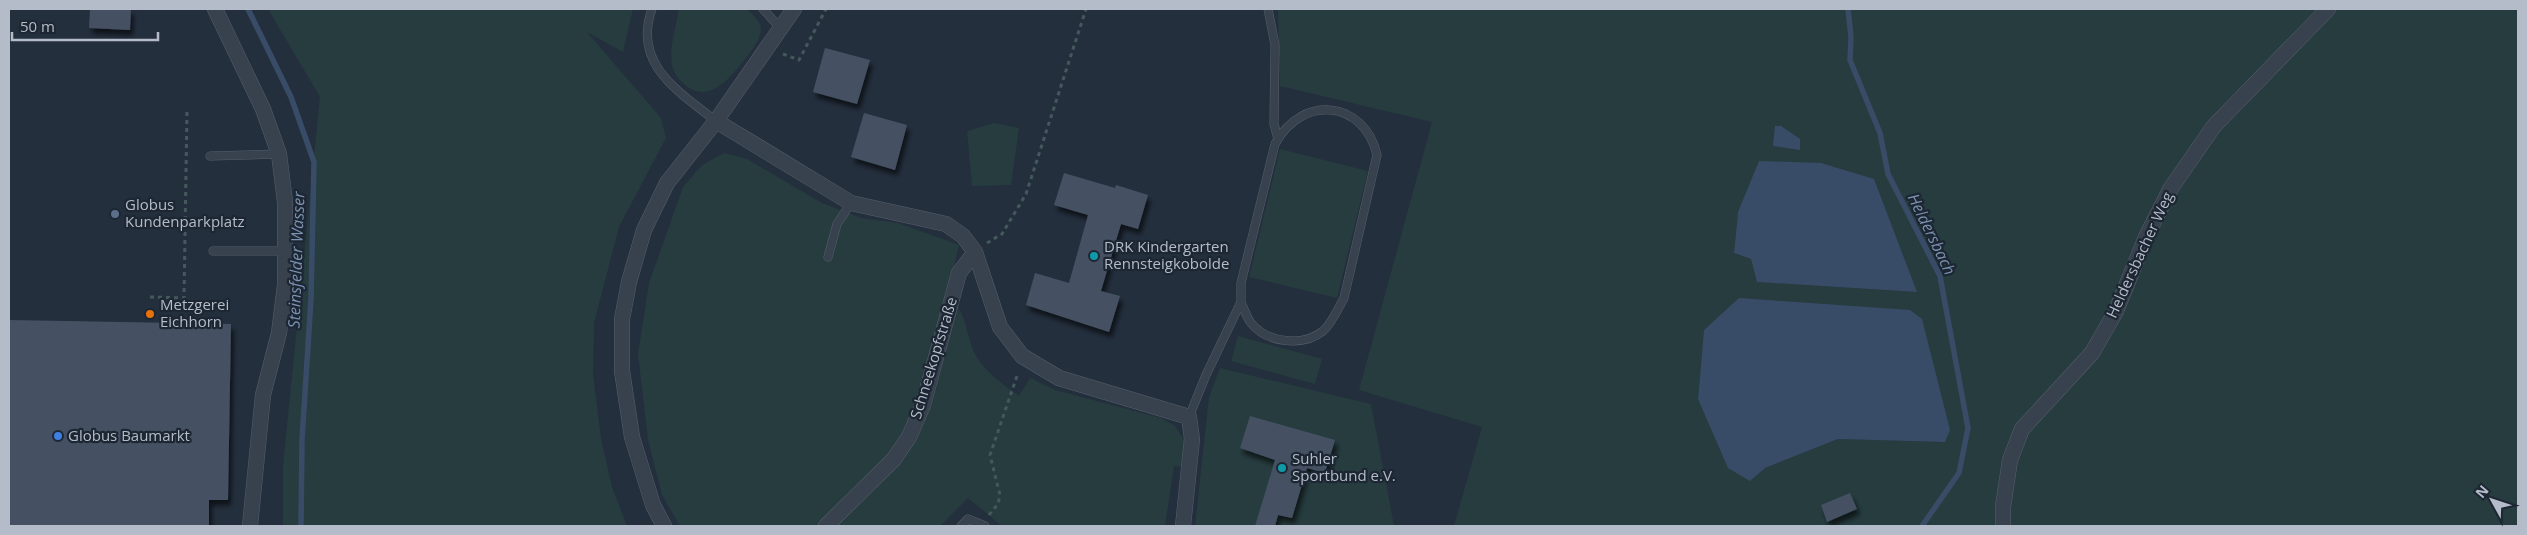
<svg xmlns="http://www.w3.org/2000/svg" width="2527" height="535" font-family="'Open Sans',sans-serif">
<defs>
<filter id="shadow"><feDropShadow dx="3" dy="5.5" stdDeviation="2.5" flood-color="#0009"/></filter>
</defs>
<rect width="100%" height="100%" fill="#242f3e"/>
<!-- green -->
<path fill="#263c3f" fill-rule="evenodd" d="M268,9H633L623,52L587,32L661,118L666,138L619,227L594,323L593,375L601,439L612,487L627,526H283V466L320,97Z
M679,9H746C752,14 761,21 761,29C761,40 751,51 745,59C731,77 708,106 684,84C678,79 674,73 672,65C669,47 676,26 679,9Z
M1278,9H2518V526H1454L1482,427L1359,390L1432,122L1280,86ZM1874,179L1916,292L1757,282L1751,259L1734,253L1738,212ZM1719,318L1944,442L1838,439L1765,468L1698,399L1704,330Z
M994,123L1019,128L1011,185L972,186L967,131Z
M1280,149L1368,171L1337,298L1249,277Z
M724,153L747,159L822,203L861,218L898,223L959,245L947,297C967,310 965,331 974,352C983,371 1003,384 1019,396L1030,378L1055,390L1161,418L1175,426L1187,444L1183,467L1174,466L1165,526H1002L968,498L940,526H680L662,495L648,440L638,354L649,283L683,187L702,165Z
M1238,336L1322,359L1315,384L1231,361Z
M1220,368L1371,404L1394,526H1195L1209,397Z"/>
<!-- water -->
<path fill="#394c67" d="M1775,126H1781L1800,139V150L1773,146Z
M1759,161L1821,163L1874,179L1917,292L1757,282L1751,259L1734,253L1738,212Z
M1739,298L1910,310L1922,319L1950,430L1945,442L1838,439L1765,468L1750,481L1728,468L1698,399L1704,330Z"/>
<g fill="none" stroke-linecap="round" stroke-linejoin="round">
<!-- stream -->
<path stroke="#394c67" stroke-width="5.5" d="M248,9L291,97L314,162L311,299L302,440L301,526
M1848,9L1851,37L1850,60L1880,133L1888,174L1940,276L1968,428L1959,473L1922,526"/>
</g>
<!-- building -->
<path fill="#455162" filter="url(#shadow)" d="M90,9H131L130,30L89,28Z
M825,48L870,60L857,104L813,92Z
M864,113L907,125L895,170L851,157Z
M1064,173L1115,188L1116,185L1148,195L1138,229L1121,224L1101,291L1120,296L1109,332L1026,305L1035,273L1069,283L1088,215L1054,205Z
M9,320L231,324L228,500H209V526H9Z
M1250,416L1335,440L1325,473L1307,468L1292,518L1278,515L1275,526H1255L1275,460L1240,448Z
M1850,493L1857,509L1827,522L1821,505Z"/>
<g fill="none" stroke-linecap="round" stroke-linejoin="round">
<!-- service casing -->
<g stroke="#565f6c" stroke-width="9">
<path id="service" d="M652,9C632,64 679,92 716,121
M763,9L782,30
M1268,9L1275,45L1274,124L1278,139
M210,156L279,154
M213,251H287
M828,257L837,224L851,203
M1189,417L1206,375L1241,302V283L1275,144C1302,94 1364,100 1377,155L1344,298C1338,309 1332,323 1323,331C1303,347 1267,343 1251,323C1247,318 1244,309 1241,302
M961,526L968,519L985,526"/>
</g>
<!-- minor casing -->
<g stroke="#565f6c" stroke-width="16">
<path id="minor" d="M215,9L263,109L279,154L285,202V285L279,333L263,395L250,526
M716,121L851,203L946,224L963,236L975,252L1000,327L1022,356L1059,378L1189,417L1192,439L1183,526
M664,526L653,505L632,437L622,371V319L629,282L644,230L667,183L716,121L794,9
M826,526L894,459L909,437L923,405L959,273L975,252
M2003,526V507L2010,460L2022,429L2092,353L2116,311L2146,237L2171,188L2214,126L2328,9"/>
</g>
<!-- path -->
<path stroke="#44595c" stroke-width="3" stroke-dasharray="4 4" stroke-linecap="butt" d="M783,54L799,60L826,9
M987,243L1002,234L1026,194L1086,9
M150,297L184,298L187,110
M989,515L998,504L1000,495L990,455L1018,373"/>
<!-- service -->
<use href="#service" stroke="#38414e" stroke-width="8"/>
<!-- minor -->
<use href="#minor" stroke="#38414e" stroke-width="15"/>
</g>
<!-- markers -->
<circle fill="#5c6f8a" stroke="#1d2633" stroke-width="2" cx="115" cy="214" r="5"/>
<g fill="#0f9aa8" stroke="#1d2633" stroke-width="2">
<circle cx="1094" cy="256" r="5"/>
<circle cx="1282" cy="468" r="5"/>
</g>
<circle fill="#e8710a" stroke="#1d2633" stroke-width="2" cx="150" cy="314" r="5"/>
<circle fill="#3f7fe0" stroke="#1d2633" stroke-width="2" cx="58" cy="436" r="5"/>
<g text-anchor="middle" stroke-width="4.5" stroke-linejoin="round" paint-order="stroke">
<!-- poi labels -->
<g font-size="15" fill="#b4bcc9" stroke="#1d2633" text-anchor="start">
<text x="125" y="210">Globus<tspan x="125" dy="17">Kundenparkplatz</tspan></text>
<text x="1104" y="252">DRK Kindergarten<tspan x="1104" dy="17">Rennsteigkobolde</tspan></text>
<text x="160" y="310">Metzgerei<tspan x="160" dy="17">Eichhorn</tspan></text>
<text x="68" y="441">Globus Baumarkt</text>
<text x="1292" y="464">Suhler<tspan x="1292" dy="17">Sportbund e.V.</tspan></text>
</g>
<!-- street labels -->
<g font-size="15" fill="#b4bcc9" stroke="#1d2633">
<text transform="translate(2140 255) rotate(-65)" y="5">Heldersbacher Weg</text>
<text transform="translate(934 358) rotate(-73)" y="5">Schneekopfstraße</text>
</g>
<!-- water labels -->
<g font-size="16" font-style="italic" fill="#7c92b1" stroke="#1d2633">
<text transform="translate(1932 234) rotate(64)" y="6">Heldersbach</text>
<text transform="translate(296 260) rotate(-88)" y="6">Steinsfelder Wasser</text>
</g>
</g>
<!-- border -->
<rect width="2527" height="535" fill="none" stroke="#b4bcc9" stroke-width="20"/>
<!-- north arrow -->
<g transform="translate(2492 500) rotate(310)" stroke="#1d2633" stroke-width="4" paint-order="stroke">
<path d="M0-4L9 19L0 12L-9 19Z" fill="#b4bcc9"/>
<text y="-8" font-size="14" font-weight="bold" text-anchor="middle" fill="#b4bcc9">N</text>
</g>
<!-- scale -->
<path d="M12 32v8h146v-8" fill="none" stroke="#b4bcc9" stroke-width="2.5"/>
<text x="20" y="32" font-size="15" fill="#b4bcc9" stroke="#1d2633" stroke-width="4" paint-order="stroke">50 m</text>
</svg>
